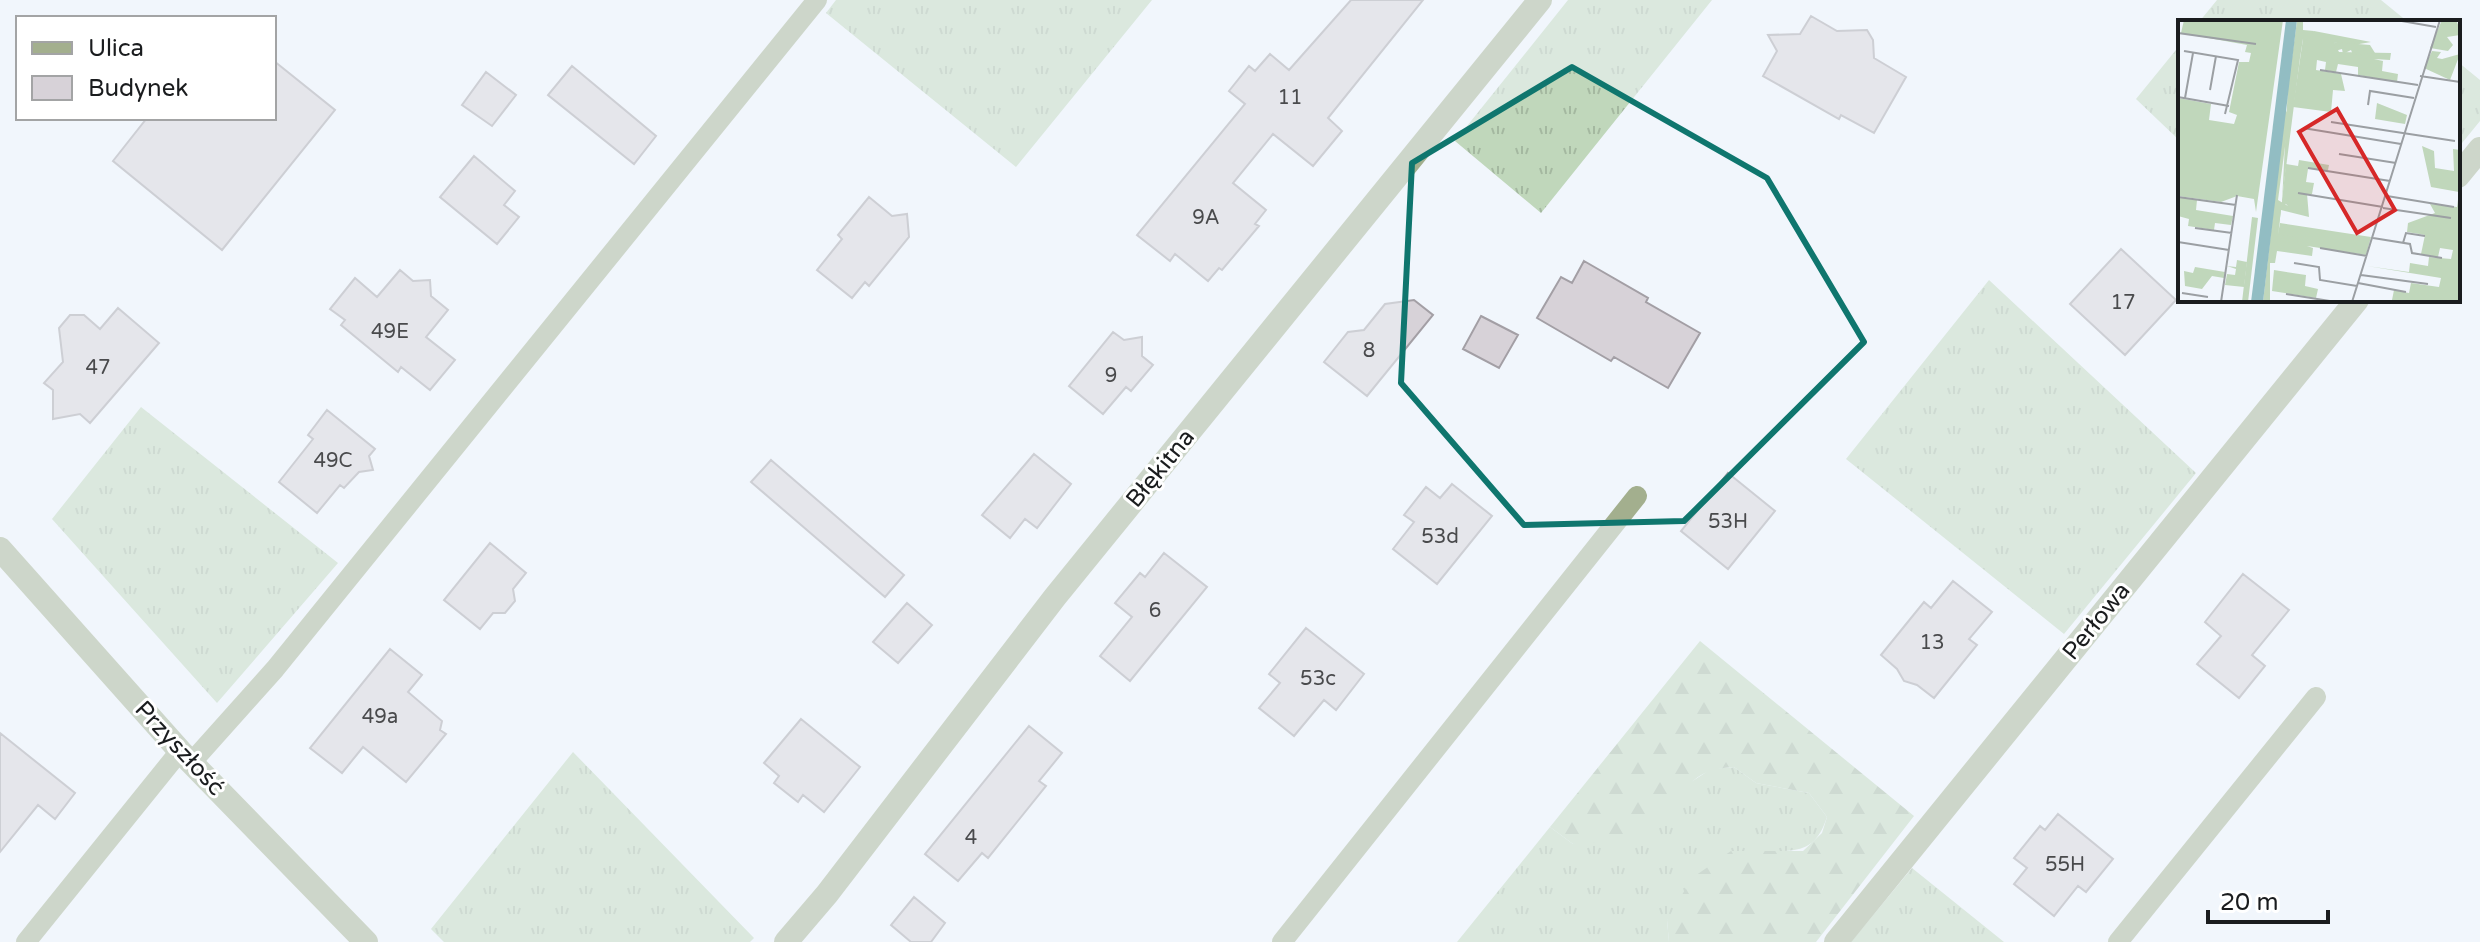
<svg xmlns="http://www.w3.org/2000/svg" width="2480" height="942" font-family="'Varela Round',sans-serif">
<defs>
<pattern id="grass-tufts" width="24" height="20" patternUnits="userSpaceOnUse" patternTransform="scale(2)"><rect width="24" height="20" fill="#c0d7bb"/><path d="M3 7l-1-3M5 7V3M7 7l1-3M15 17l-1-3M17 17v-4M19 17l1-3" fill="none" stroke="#a4b8a0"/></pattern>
<pattern id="forest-firs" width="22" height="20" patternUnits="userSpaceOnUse" patternTransform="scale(2)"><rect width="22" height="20" fill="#c0d7bb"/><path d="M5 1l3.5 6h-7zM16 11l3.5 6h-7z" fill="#a4b8a0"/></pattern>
</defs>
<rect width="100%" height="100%" fill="#f1f6fc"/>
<!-- grass -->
<path fill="url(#grass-tufts)" d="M836,0H1152L1016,167L826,13Z
M1568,0H1712L1541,213L1455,141Z
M2217,0H2381L2408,22H2199Z
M2180,45V141L2136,99Z
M2458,62L2480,80V121L2458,148Z
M1989,280L2196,473L2064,634L1846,459Z
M141,407L338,563L217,703L52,519Z
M573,752L754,938L750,942H444L431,929Z
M1734,767L1756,783L1809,793L1827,817C1819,841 1809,850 1784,851L1667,920L1669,942H1457L1550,827L1573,844L1675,801L1688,784L1711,769Z
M1912,868L2004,942H1851Z"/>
<!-- forest -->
<path fill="url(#forest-firs)" d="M1700,641L1914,816L1816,942H1669L1667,920L1692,878L1731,851H1803L1822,833L1827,817L1809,793L1756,783L1734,767C1686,770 1691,791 1661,817C1637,838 1603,842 1573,844L1550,827Z"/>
<!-- building -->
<path fill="#d7d2d8" stroke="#a39fa5" stroke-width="2" d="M1351,0H1423L1328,118L1342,131L1313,166L1273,134L1233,183L1266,210L1255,224L1259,226L1222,270L1219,268L1208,281L1175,254L1170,261L1137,235L1245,104L1229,91L1249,66L1255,71L1270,54L1289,70Z
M1811,16L1837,31L1867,30L1873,40L1874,58L1906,77L1874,133L1841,115L1839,119L1763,76L1777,51L1768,35L1800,34Z
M274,61L335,110L222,250L113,161L147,118H274Z
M572,66L656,136L634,164L548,95Z
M486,72L516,95L492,126L462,105Z
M474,156L515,191L504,205L519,217L497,244L440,197Z
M869,197L892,216L907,214L909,237L869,286L865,282L852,298L817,270L842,239L838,235Z
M2121,249L2176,300L2125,355L2070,304Z
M1584,261L1648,298L1646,302L1700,333L1668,388L1614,357L1611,361L1537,318L1561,277L1572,283Z
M400,270L413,281L430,280L431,296L448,310L426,337L455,360L430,390L401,367L398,372L341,325L345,320L330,309L355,278L377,297Z
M1414,300L1433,315L1367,396L1324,362L1348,332L1364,330L1385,304Z
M118,308L159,343L90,423L80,414L53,419V390L44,383L63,362L59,328L70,315H84L100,329Z
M1481,316L1518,335L1499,368L1463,349Z
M1113,332L1124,340L1142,337V356L1153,365L1131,391L1126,387L1103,414L1069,386Z
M327,410L375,449L369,456L373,470L359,472L344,488L340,485L317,513L279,482L313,439L308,435Z
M1034,454L1071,484L1037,528L1025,519L1010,538L982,515Z
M771,460L904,575L885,597L751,482Z
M1728,473L1775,511L1728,569L1681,531Z
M1452,484L1492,516L1437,584L1393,549L1414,522L1404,515L1426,487L1440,498Z
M490,543L526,573L513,589L515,601L505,613H493L480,629L444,600Z
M1164,553L1207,587L1130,681L1100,656L1132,617L1115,603L1140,573L1145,577Z
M2243,574L2289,610L2252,655L2265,666L2239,698L2197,664L2221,636L2205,622Z
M1953,581L1992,612L1969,639L1977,645L1934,698L1917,685L1904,681L1897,669L1881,655L1924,602L1931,608Z
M907,603L932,625L898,663L873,642Z
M1306,628L1364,674L1336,710L1324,700L1294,736L1259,708L1280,683L1269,674Z
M390,649L422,675L408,692L442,721L440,730L446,734L406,782L363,747L342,773L310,748Z
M801,719L860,767L824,812L803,795L798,802L774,783L779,776L764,763Z
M1029,726L1062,753L1039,781L1046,786L988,858L982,853L958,881L925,854Z
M0,733L75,793L55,819L38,805L0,852Z
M2058,814L2113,859L2086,892L2078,886L2054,916L2014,884L2027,868L2014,858L2040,826L2045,830Z
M914,897L945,923L931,942H911L891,925Z"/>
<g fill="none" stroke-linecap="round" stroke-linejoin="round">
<!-- service -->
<path stroke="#a3af8e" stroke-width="20" d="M191,763L275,669L817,0
M26,942L180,751
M1282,942L1637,496
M2118,942L2316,697"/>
<!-- minor -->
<path stroke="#a3af8e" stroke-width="24" d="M2458,176L2480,149
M786,942L827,894L1055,597L1540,0
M1836,942L2357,300"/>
<!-- tertiary -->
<path stroke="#a3af8e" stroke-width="24" d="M0,549L180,751L366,942"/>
</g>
<!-- marked area -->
<path d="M0 0H2480V942H0ZM1572,67L1767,178L1864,342L1684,521L1524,525L1401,383L1412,163Z" fill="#f1f6fc" fill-opacity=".55" fill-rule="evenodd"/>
<path fill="none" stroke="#0f766e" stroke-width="6" stroke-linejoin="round" d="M1572,67L1767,178L1864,342L1684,521L1524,525L1401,383L1412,163Z"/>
<g text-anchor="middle" stroke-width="6" stroke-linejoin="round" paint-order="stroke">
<!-- number labels -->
<g font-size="20" fill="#494a4c">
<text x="1290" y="104">11</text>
<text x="1206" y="224">9A</text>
<text x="2123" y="309">17</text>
<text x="390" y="338">49E</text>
<text x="1369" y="357">8</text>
<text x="98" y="374">47</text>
<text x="1111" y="382">9</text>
<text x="333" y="467">49C</text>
<text x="1728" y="528">53H</text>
<text x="1440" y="543">53d</text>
<text x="1155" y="617">6</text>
<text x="1932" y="649">13</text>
<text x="1318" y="685">53c</text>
<text x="380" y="723">49a</text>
<text x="971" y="844">4</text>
<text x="2065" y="871">55H</text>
</g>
<!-- street labels -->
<g font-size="24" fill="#1a1c1e" stroke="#fff">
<text transform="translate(1160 468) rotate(-51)" y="8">Błękitna</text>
<text transform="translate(2096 621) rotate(-51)" y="8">Perłowa</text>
<text transform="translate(180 748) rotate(47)" y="8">Przyszłość</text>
</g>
</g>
<!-- overview -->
<g transform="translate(2178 20)">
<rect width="282" height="282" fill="#f1f6fc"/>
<path d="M264,0H278L282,9V15L269,17L275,25L270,31L252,28ZM136,11L193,22L170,26L156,22L161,32L213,33L212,40L196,39L205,41L204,51L220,54L219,62L180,55V47L160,44L158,52L147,50L148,42L139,40L138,50L163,54L167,71L155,70L153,92L115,87L125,19ZM254,31L263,32L259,38L264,39L282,34L272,60L246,48ZM199,83L229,95L227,104L197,99ZM107,89L111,96L100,180L110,186L104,180L108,144L120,146L121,140L151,145L150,150L130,149L128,162L136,163L134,174H129L131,197L103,190L100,214L102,203L193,217L188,235L129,226L135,228L134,236L99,231L97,243H92V282H85ZM244,126L256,131L257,148L276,151L275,129L282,130V282L214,280L216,270L231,273L233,263L261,267L263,258L189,246L231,252L232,243L250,246L251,237L273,239L275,230L262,228L260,237L243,234L247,215L229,212L230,203L257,193L252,184L279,187L281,172L253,167ZM0,177L19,180L18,190L55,196L53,205L37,203L36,210L10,206L11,199L0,196ZM59,240L69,242L66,267L47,265L49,254L57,255L58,249L49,246L58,247ZM17,247L47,252L46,258L34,256L24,269L7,266L6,251L15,253ZM96,250L128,255L127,266L140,269L138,278L94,271Z" fill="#c0d7bb"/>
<path d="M6,0H105L78,192L76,179L59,176L43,182L0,176V78L33,84L31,100L56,104L59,95L51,92L61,42H71L73,33L67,32L69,25L3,13ZM125,0V10L136,11L131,20L125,19L122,38L104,179L110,181L103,190L100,214L120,218L119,224L100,221L96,213L104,182L110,66L119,1ZM156,22L192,25L197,33L175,35L173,30L165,34L164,29L157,31ZM74,197L80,198L70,282H64Z" fill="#c0d7bb"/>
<path d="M108,0H119L85,282H73Z" fill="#92bdc3"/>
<path fill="none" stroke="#9b9fa3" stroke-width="2" d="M218,0L258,7M0,13L78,24M6,31L60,40L47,94M142,50L240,65M242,56L282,62M32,70L38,36M0,77L51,86M7,78L15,33M190,85L192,71L236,78M153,102L277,121M125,108L223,124M161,134L218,143M130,148L212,161M120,173L205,187M209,176L276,187M0,177L58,185M205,188L273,198M17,208L54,213M195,218L232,224L234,233L264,238M0,222L51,230M225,223L228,213L247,216M142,228L189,236M116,243L141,247L142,260L179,266M183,255L250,264M180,263L228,272M4,273L30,277M108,274L158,282M43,282L59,175M174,282L262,0"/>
<path fill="#d62828" fill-opacity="0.15" stroke="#d62828" stroke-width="4" d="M159,89L217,190L179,213L121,112Z"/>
<rect width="282" height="282" fill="none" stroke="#1a1c1e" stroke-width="4"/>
</g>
<!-- legend -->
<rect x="16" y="16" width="260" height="104" fill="#ffffff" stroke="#a3a4a5" stroke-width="2"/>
<rect x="32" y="42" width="40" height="12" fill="#a3af8e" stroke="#a3a4a5" stroke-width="2"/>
<text x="88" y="56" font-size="24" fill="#1a1c1e">Ulica</text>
<rect x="32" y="76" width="40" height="24" fill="#d7d2d8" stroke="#a3a4a5" stroke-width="2"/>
<text x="88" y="96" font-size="24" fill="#1a1c1e">Budynek</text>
<!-- scale -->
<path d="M2208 910v12h120v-12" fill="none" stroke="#1a1c1e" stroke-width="4"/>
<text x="2220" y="910" font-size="24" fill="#1a1c1e" stroke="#ffffff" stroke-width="6" paint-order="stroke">20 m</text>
</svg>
